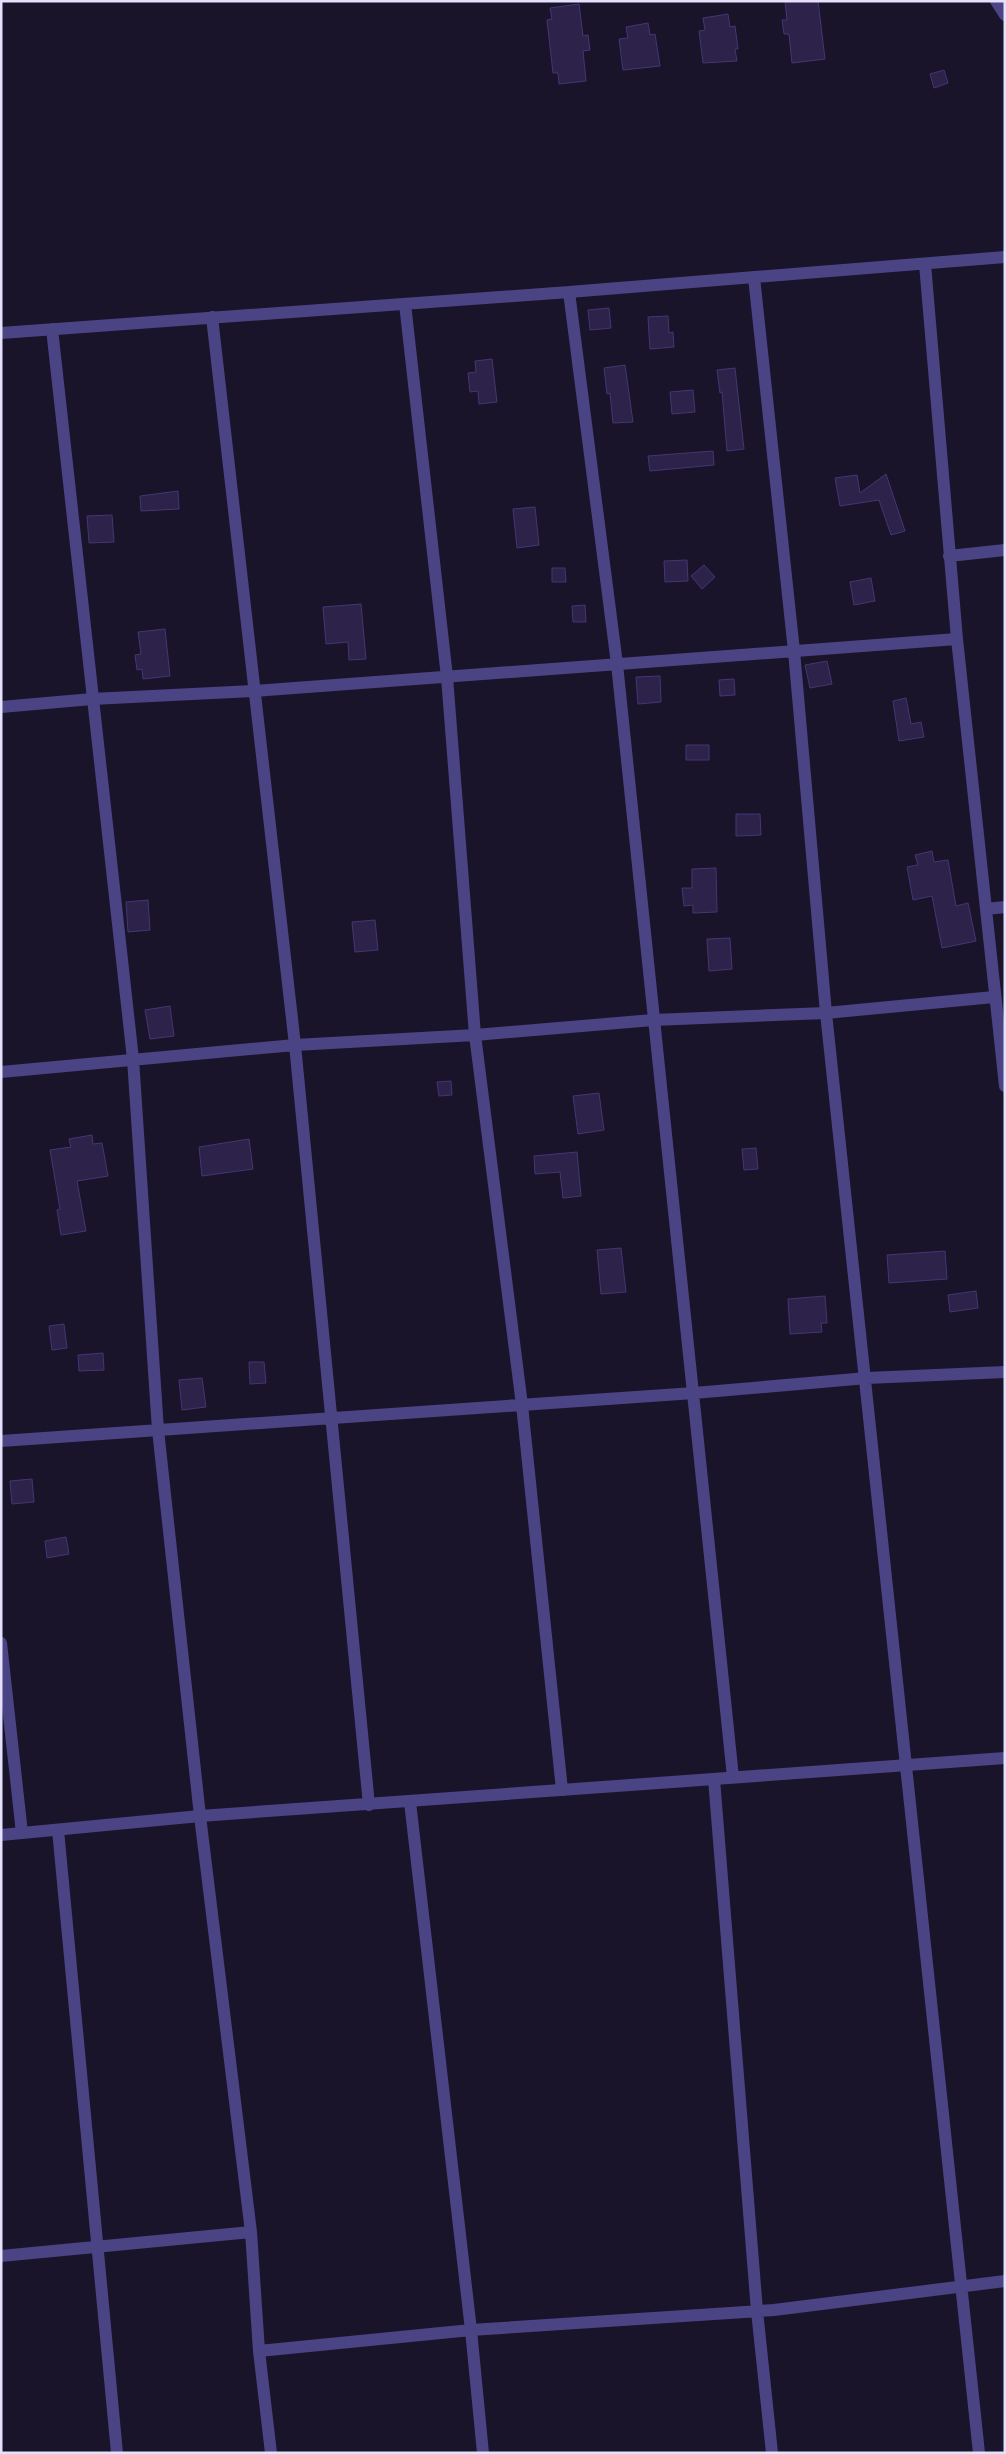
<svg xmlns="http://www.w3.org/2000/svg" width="1006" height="2454" font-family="'Asap Condensed',sans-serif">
<rect width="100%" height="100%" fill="#19142a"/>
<!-- building -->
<path fill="#2c224a" stroke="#453673" d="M785,1H818L825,59L792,63L789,34H784L782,20H787Z
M579,4L583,36L588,35L590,50L583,51L586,81L559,84L558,73H553L547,20L552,19L550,8Z
M728,14L730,27L735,26L738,49H735L737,61L703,63L699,31L705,30L703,18Z
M648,23L650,35L655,34L660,66L623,70L619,39L628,38L626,27Z
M944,70L948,83L934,88L930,74Z
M609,308L611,328L590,330L588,310Z
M668,316L669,333L673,332L674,347L650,349L648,317Z
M492,359L497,402L479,404L478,391L470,392L468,373L476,372L475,361Z
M625,365L633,422L613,423L610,393L607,394L604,368Z
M735,368L744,449L727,451L722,392L720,393L717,370Z
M693,390L695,412L672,414L670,392Z
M713,451L714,465L650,471L648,456Z
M886,474L905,531L891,535L879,500L840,506L835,478L857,475L860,493Z
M178,491L179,509L141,511L140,496Z
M535,507L539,545L517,548L513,509Z
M112,515L114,542L89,543L87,516Z
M687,560L688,581L665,582L664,561Z
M704,565L715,577L702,589L691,576Z
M552,568H565L566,582H552Z
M871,578L875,601L854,605L850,582Z
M361,604L366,659L349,660L348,642L326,644L323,607Z
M585,605L586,622H573L572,606Z
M165,629L170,676L143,679L142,669L137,670L135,655L141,654L138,632Z
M827,661L832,684L810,688L805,665Z
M660,676L661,702L638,704L636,677Z
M734,679L735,695L720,696L719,680Z
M906,698L911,724L921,722L924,737L899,741L893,701Z
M686,745H709V760H686Z
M736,814H760L761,835L736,836Z
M932,851L934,862L948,860L956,906L968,903L976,941L942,948L932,896L913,900L907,867L918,865L915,855Z
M716,868L717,912L693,913V905L684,906L682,888H692V869Z
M148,900L150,930L128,932L126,902Z
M375,920L378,950L355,952L352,922Z
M730,938L732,969L709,971L707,939Z
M170,1006L174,1036L150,1039L145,1010Z
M451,1081L452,1095L439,1096L437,1082Z
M599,1093L604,1130L578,1134L573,1096Z
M92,1135L93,1144L102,1143L108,1176L77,1181L86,1231L61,1235L57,1210L60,1209L50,1150L71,1147L69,1139Z
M249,1139L253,1169L202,1176L199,1147Z
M756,1148L758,1169L744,1170L742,1149Z
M577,1152L581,1196L563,1198L560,1172L535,1174L534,1156Z
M621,1248L626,1292L601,1294L597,1250Z
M945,1251L947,1279L889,1283L887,1255Z
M976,1291L978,1308L950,1312L948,1295Z
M825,1296L827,1323H821L822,1332L790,1334L788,1299Z
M64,1324L67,1348L52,1350L49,1326Z
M103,1353L104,1370L79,1371L78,1355Z
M249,1362H264L266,1383L250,1384Z
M202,1378L206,1407L182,1410L179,1380Z
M32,1479L34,1502L12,1504L10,1481Z
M66,1537L69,1554L47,1558L45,1541Z"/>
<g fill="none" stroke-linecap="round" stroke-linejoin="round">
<!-- minor -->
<path stroke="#4a4484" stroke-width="12" d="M996,1L1005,15
M925,264L957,639L1005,1086
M754,277L794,651L826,1013L979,2453
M569,292L617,664L733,1777
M405,304L447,677L475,1035L522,1405L562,1790
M212,317L295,1045L369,1805
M52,329L133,1059L158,1430L200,1816L251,2232L259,2351L271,2453
M1,333L569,292L1005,257
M949,556L1005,550
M1,707L92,699L253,691L957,639
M986,909L1005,907
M1,1072L295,1045L475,1035L653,1020L826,1013L994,997
M1,1441L694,1393L867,1378L1005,1372
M1,1643L22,1833
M714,1779L757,2311L772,2453
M410,1802L471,2330L483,2453
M58,1830L117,2453
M1,2256L251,2232
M259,2351L471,2330L774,2310L1005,2281"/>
<!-- tertiary -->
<path stroke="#4a4484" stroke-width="12" d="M1,1835L200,1816L1005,1758"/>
</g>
<!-- border -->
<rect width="1006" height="2454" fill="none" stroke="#e5e0fc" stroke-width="5"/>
</svg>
